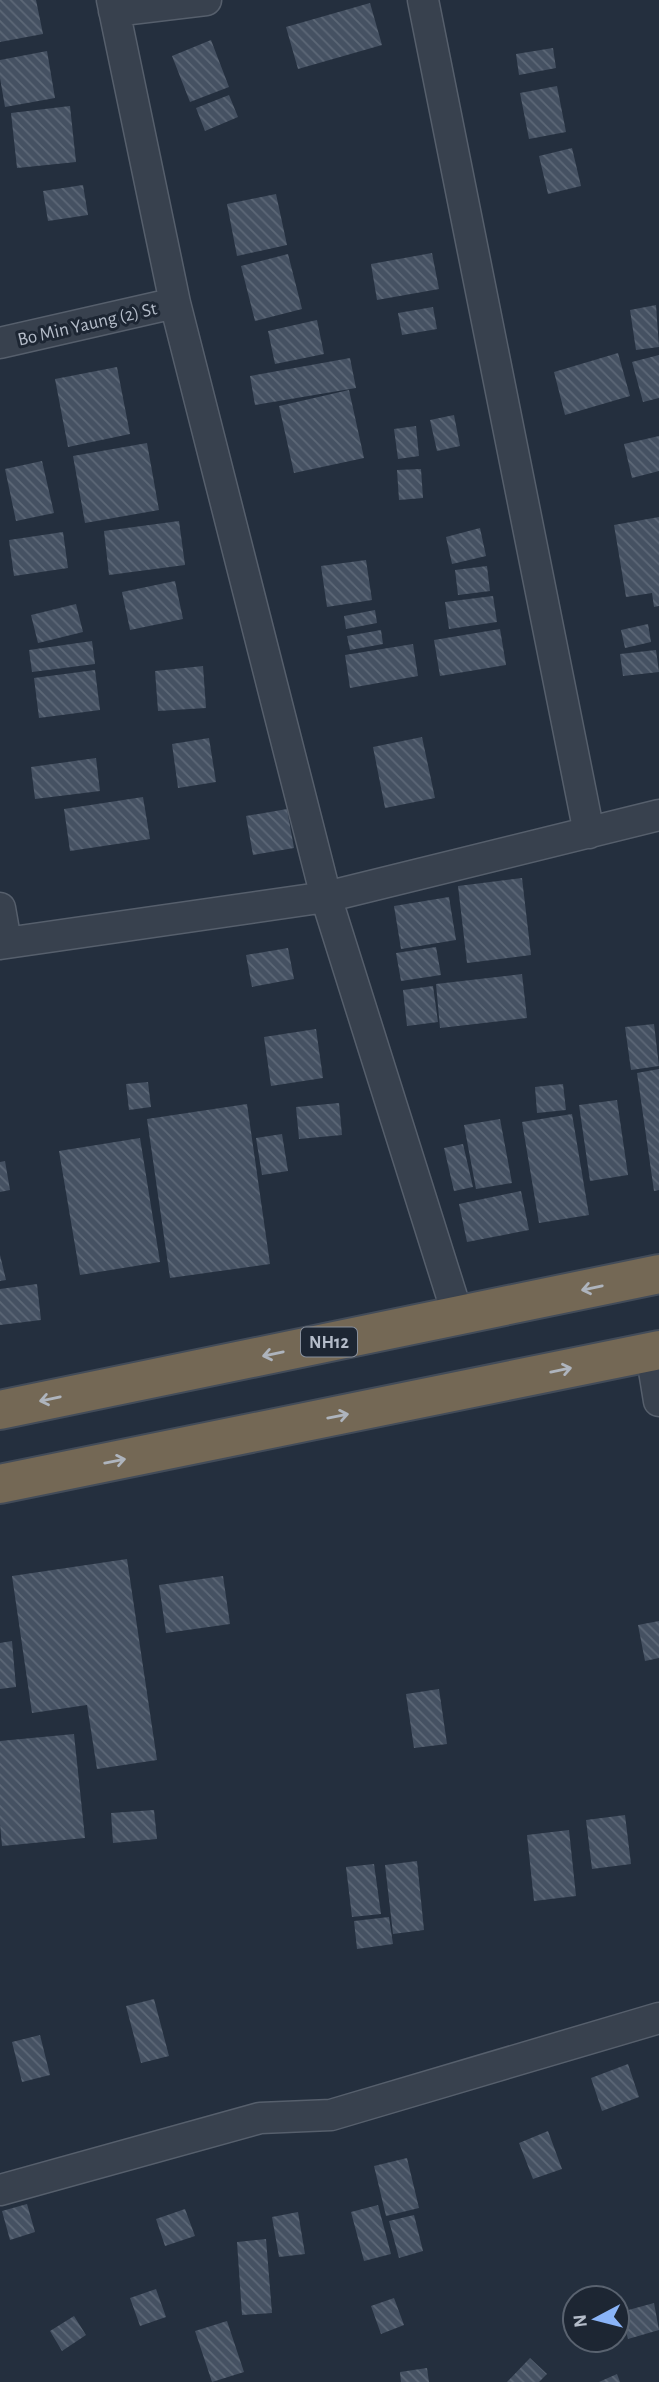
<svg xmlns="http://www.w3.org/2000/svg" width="659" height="2382" font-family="'Alegreya Sans',sans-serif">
<defs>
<pattern id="building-back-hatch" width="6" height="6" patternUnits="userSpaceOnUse" patternTransform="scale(1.75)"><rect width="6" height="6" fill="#455162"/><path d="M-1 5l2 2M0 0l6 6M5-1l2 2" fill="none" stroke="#5d6877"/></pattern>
</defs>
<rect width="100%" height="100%" fill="#242f3e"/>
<!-- building -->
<path fill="url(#building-back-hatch)" d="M0,0H36L43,34L0,42Z
M370,3L382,45L298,69L286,27Z
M211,40L229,87L190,102L172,56Z
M553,48L556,68L519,75L516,54Z
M47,51L55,98L5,107L0,78V60Z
M557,86L566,132L529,139L520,93Z
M229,95L238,117L205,131L196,108Z
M70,106L76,162L17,168L11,113Z
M572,148L581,186L548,194L539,156Z
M83,185L88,215L48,221L43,191Z
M276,194L287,245L237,256L227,204Z
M432,253L439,289L377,300L371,264Z
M288,254L302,309L255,321L241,266Z
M656,305L659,347L636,350L630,310Z
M433,307L437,329L402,335L398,313Z
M317,320L324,354L275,364L268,331Z
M618,353L630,396L565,415L554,372Z
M659,355V398L643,402L632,362Z
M350,358L356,388L255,405L250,376Z
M117,367L130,434L68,447L55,379Z
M349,390L364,458L294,473L279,406Z
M454,415L460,446L437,451L430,420Z
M416,426L419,456L398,459L394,429Z
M659,436V471L632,478L624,444Z
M147,443L159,510L85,523L73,456Z
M42,461L54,513L16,521L5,469Z
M421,469L423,498L399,500L397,470Z
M659,517V606L654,607L652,593L626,597L614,525Z
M179,521L185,565L109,575L104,531Z
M480,528L486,556L452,564L446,537Z
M63,532L68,568L14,576L9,540Z
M366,560L372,600L327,607L321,566Z
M487,566L490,591L458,595L455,570Z
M175,581L183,619L130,630L122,592Z
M493,596L497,622L449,629L445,602Z
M76,604L83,632L38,643L31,615Z
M375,610L377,623L346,629L344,616Z
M648,624L651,642L625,648L621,630Z
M500,629L506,665L440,676L434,640Z
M381,630L383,644L350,650L347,636Z
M92,641L95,664L32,672L29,650Z
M413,644L418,676L350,688L345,655Z
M656,650L659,672L623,676L620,654Z
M203,666L206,708L158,711L155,671Z
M95,670L100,710L39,718L34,678Z
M422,737L435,798L385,808L373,747Z
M209,738L216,782L178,788L172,744Z
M96,758L100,791L35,799L31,767Z
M143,797L150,839L70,851L64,809Z
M287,809L294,848L253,855L246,816Z
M522,878L531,955L467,963L458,886Z
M449,897L456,940L401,949L394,906Z
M436,947L441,975L401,981L396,953Z
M288,948L294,979L252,987L246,955Z
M522,974L527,1018L440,1028L436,984Z
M433,986L438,1022L407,1026L403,990Z
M654,1024L659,1066L631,1070L625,1027Z
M316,1029L323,1078L271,1086L264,1037Z
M659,1069V1190L654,1191L637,1073Z
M148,1082L151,1107L129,1110L126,1084Z
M563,1084L566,1110L537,1113L535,1087Z
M617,1100L628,1175L590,1181L579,1105Z
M339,1103L342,1135L299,1139L296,1107Z
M247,1104L270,1264L170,1278L147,1119Z
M572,1114L589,1215L539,1223L522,1122Z
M500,1119L512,1183L476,1189L464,1125Z
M282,1134L288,1171L262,1175L256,1138Z
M140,1138L160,1262L80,1275L59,1151Z
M463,1144L473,1187L454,1191L444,1148Z
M5,1161L10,1190L0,1192V1162Z
M521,1191L529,1230L467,1242L459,1204Z
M0,1255L6,1280L0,1281Z
M37,1284L41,1320L0,1325V1289Z
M127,1559L157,1760L97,1769L87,1705L32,1713L12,1576Z
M223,1576L230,1624L166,1633L159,1585Z
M659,1621V1658L645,1661L638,1625Z
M12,1641L16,1687L0,1689V1643Z
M439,1689L447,1744L414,1748L406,1694Z
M74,1734L85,1838L2,1846L0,1824V1741Z
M154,1810L157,1839L113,1843L111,1813Z
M625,1815L631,1864L592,1869L586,1820Z
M569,1830L576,1896L534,1901L527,1835Z
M417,1861L424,1930L393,1934L385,1865Z
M374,1864L381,1914L352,1917L346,1867Z
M389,1917L393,1944L357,1949L354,1921Z
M154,1999L169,2056L141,2063L126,2006Z
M40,2035L50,2075L22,2082L12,2042Z
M628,2064L639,2097L602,2111L591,2078Z
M548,2131L562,2169L533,2179L519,2143Z
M407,2158L419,2208L386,2216L374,2166Z
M27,2204L35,2232L10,2240L2,2211Z
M378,2205L391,2254L364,2261L351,2212Z
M185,2209L195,2236L165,2246L156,2219Z
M298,2212L305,2254L279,2257L272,2217Z
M414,2215L423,2251L399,2258L389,2221Z
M266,2239L272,2313L242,2315L237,2242Z
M156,2289L166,2317L140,2326L130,2298Z
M394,2298L404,2325L381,2334L371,2306Z
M654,2303L659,2330L628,2339L621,2312Z
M74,2316L86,2335L62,2351L50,2331Z
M227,2321L244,2372L212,2382L195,2331Z
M530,2358L547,2374L539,2382H507Z
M427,2368L429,2382H401L400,2372Z
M617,2374L620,2382H599Z"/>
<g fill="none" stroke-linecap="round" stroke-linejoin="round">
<!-- street casing -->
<g stroke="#565f6c" stroke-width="33">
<path id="street" d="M112,0L175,303L326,897L458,1316
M423,0L589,833
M114,11L206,0
M0,343L175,303
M0,908L6,942
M0,944L326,897L659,815
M651,1352L659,1401
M0,2190L260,2118L331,2115L659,2018"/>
</g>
<!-- highway casing -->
<g stroke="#434c59" stroke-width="42">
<path id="highway" d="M0,1410L659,1274
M0,1484L659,1350"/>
</g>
<!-- street -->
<use href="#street" stroke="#38414e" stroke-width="30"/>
<!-- highway -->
<use href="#highway" stroke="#746855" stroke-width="38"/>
</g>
<!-- one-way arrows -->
<defs><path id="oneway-shaft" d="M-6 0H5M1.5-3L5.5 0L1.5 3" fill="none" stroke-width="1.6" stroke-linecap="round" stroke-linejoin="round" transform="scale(1.75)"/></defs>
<g stroke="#aeb4bd">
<use href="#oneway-shaft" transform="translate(592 1288) rotate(168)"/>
<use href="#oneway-shaft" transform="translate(273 1354) rotate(168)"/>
<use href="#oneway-shaft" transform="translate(561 1370) rotate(-12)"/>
<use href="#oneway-shaft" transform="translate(50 1399) rotate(168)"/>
<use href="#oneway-shaft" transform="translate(338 1416) rotate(-11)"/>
<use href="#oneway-shaft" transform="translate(115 1461) rotate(-11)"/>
</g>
<g text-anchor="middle" stroke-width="6" stroke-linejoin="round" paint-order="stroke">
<!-- shield labels -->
<rect fill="#1d2633" stroke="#878f9c" stroke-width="2" x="301" y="1327.5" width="56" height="29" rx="5"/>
<g font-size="18" font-weight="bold" fill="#b4bcc9">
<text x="329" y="1348">NH12</text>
</g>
<!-- street labels -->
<g font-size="19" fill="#b4bcc9" stroke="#1d2633">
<text transform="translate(87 323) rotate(-13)" y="7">Bo Min Yaung (2) St</text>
</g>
</g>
<!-- north arrow -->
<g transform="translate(596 2319) rotate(263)"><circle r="33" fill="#1d2633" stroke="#59626f" stroke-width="2"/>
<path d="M0-5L12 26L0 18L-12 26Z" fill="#8ab4f8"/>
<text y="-10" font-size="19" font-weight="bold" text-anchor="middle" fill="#b4bcc9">N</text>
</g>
</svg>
